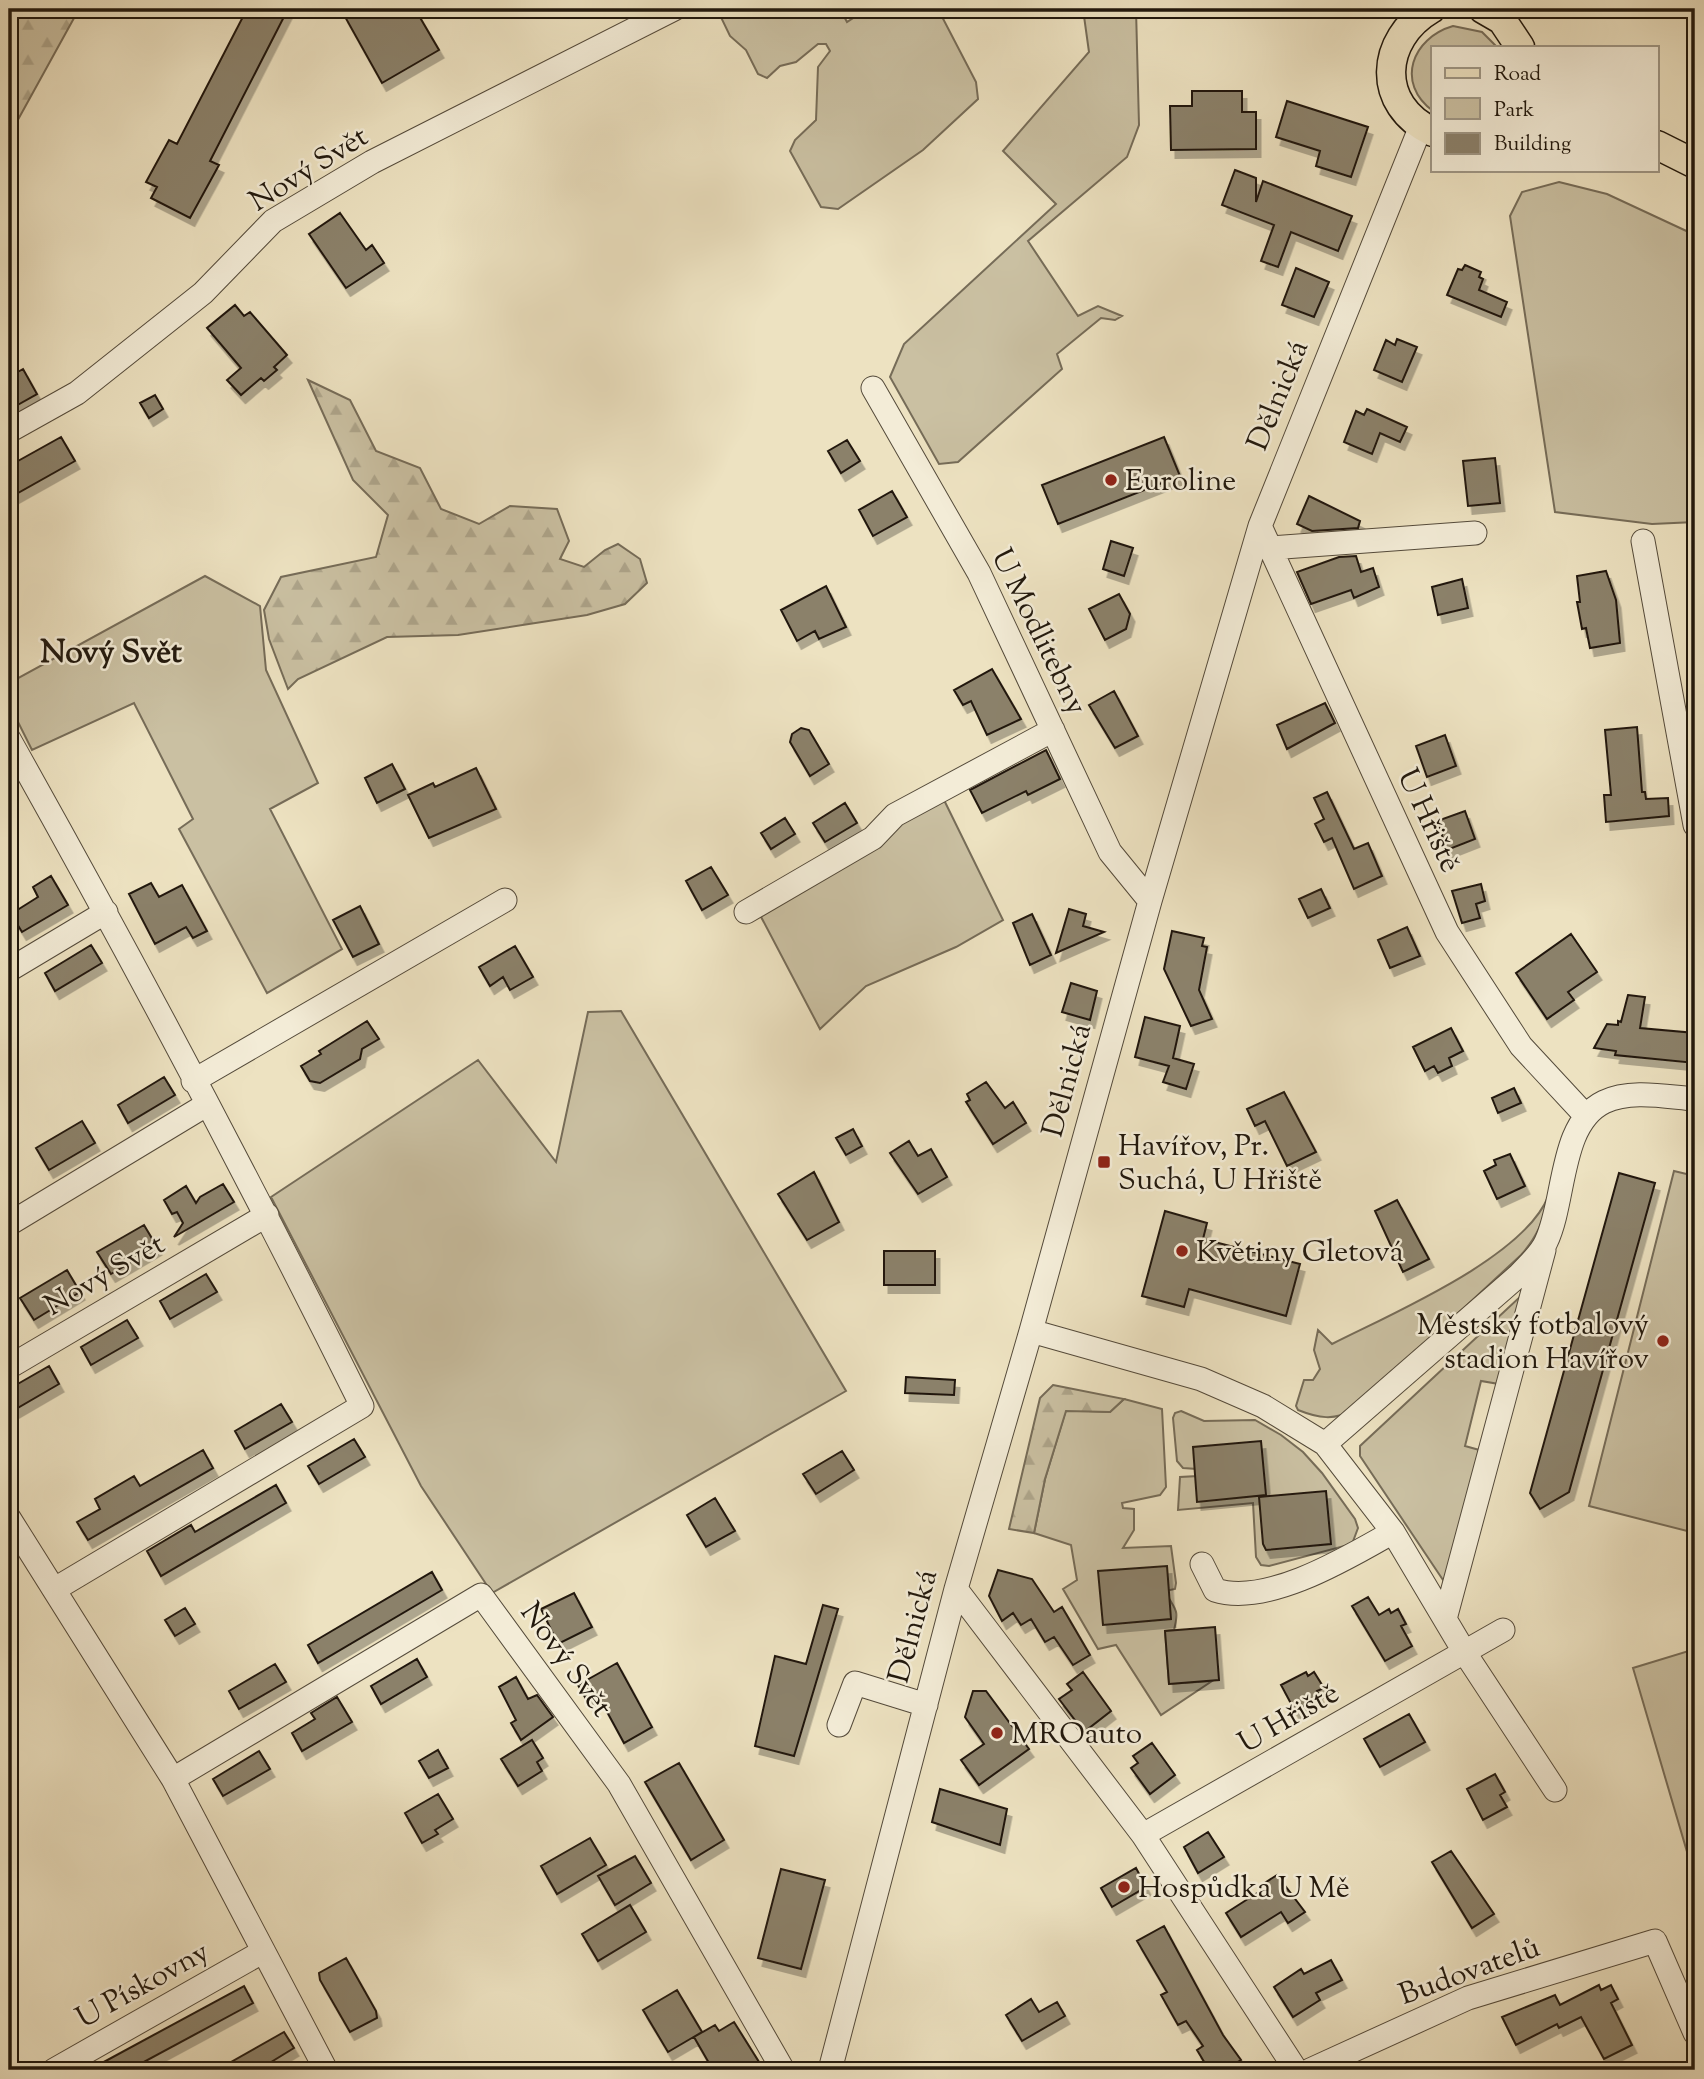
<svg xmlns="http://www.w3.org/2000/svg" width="1704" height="2079" font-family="'Sorts Mill Goudy',serif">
<defs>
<pattern id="forest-firs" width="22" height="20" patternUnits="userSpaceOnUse" patternTransform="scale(1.75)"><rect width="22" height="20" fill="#cac0a2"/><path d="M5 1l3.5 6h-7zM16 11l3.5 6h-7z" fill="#ada48a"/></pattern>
<filter id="shadow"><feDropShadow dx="4.5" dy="8" stdDeviation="0" flood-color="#0004"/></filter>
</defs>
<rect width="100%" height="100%" fill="#ede2c1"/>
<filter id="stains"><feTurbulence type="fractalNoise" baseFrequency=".00286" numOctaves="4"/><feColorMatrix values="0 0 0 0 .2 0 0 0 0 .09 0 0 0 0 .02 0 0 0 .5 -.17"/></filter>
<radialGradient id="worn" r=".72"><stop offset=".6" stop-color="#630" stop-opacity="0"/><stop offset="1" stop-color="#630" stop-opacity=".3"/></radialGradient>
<!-- green -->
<path fill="#cac0a2" stroke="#766c58" stroke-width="2" d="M717,9H840L847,22L867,9H938L976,82L978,99L923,150L838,209L821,207L790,151L795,140L816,120L818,67L830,51L826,44H818L796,62L780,66L767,78L758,74L746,50L730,36Z
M1083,9H1136L1139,125L1127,157L1028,241L1078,316L1098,306L1122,316L1115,320L1101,318L1057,354L1062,369L958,462L939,464L890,377L904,344L1056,204L1003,151L1089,52Z
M1453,26L1482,32L1497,47H1433V111C1395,83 1412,38 1453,26Z
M1559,182L1607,194L1695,235V522L1652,524L1555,512L1510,216L1522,192Z
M205,576L260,606L266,670L318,783L270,809L342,949L267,993L179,829L193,819L134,703L32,750L9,704V683Z
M944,800L1003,920L956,947L866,986L820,1029L759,913L901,818Z
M621,1011L846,1391L492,1593L421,1486L271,1197L478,1060L556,1162L588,1012Z
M1674,1171L1695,1176V1533L1589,1506Z
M1548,1197C1544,1221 1537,1237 1521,1255L1354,1410C1334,1421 1318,1418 1298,1410L1296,1406L1304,1380H1313L1320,1369L1314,1350L1318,1330L1332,1344C1391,1314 1523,1258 1548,1197Z
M1522,1295L1499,1384L1481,1381L1465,1446L1483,1451L1445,1583L1360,1456V1446Z
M1124,1399L1162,1409L1166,1487L1160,1495L1122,1503L1123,1508L1134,1509V1530L1123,1548L1171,1546L1176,1583L1175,1589L1165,1591C1174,1610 1180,1607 1174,1630L1165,1631L1169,1684L1212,1681L1161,1715L1116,1645L1098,1649L1063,1589L1077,1580L1071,1545L1034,1533L1045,1479L1066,1410L1110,1412Z
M1181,1411L1204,1421L1255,1420L1281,1435L1303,1452L1322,1473L1355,1519L1358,1528L1352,1544L1269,1566L1261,1565L1256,1557L1253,1503L1178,1510L1180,1477L1198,1476L1197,1469L1183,1468L1177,1461L1173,1418L1175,1413Z
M1695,1649V1879L1633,1668Z"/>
<!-- forest -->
<path fill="url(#forest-firs)" stroke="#766c58" stroke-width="2" d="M9,9H79L9,136Z
M308,380L350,400L376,451L420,468L441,509L479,524L510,506L557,509L569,541L560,559L584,567L605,550L618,544L640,559L647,583L625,604L587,615L458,635L387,637L298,679L288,689L269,639L264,610L281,577L376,557L388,515L353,480Z
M1053,1385L1124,1399L1110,1412L1066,1411L1045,1479L1034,1533L1009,1529L1040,1398Z"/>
<!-- building -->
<path fill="#8b816b" stroke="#21180d" stroke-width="2" filter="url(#shadow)" d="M247,9H288L210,161L219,165L190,218L151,198L157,187L146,182L169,140L177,144Z
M355,9H415L439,50L382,83L344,15Z
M1192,91H1242V112H1256V149L1171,150L1170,106H1192Z
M1287,101L1368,127L1351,177L1316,166L1320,151L1276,137Z
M1235,170L1256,178V202L1263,181L1352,216L1338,251L1291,232L1278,267L1261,261L1274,225L1222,205Z
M340,213L366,250L372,245L384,263L346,288L309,234Z
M1465,265L1481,272L1479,277L1483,279L1479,290L1507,302L1501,317L1447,295L1458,269L1462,270Z
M1296,268L1329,282L1314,317L1282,305Z
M235,305L244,316L250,312L287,355L274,367L277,370L264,381L261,378L241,395L227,380L241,368L207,328Z
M1397,339L1417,347L1402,382L1374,370L1386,340L1395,345Z
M23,369L37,394L14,407L9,398V377Z
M155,395L163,409L149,418L140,403Z
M1367,409L1407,427L1400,442L1380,433L1372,454L1344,442L1356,411L1364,415Z
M61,437L75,461L9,498V466Z
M1164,437L1180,476L1058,524L1042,485Z
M847,440L860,461L841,473L828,451Z
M1495,458L1500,503L1468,506L1463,461Z
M892,491L907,517L873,536L859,510Z
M1309,496L1360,521L1358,528L1312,531L1297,524Z
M1111,541L1133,548L1124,576L1103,569Z
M1356,556L1361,572L1373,568L1379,587L1354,598L1351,590L1311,604L1297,572L1339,557Z
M1606,571L1616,600L1620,643L1590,648L1586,628L1582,629L1577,602H1580L1577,576Z
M1462,579L1468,608L1438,615L1432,587Z
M826,586L846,627L819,639L815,631L797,641L781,610Z
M1119,594L1130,614L1126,629L1105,640L1089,609Z
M992,669L1021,719L987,735L971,701L963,705L954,690Z
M1114,691L1138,736L1115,748L1089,705Z
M1325,703L1335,723L1287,749L1277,725Z
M1637,727L1642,792H1645L1646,799L1668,798L1669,816L1606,822L1604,795H1611L1605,730Z
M801,728L809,730L829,764L810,776L790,742L792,734Z
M1445,735L1456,766L1427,777L1416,746Z
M1046,750L1060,779L1028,795L1026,791L982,813L970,790Z
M392,764L405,789L377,803L365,778Z
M476,768L496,809L429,838L408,795L433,783L435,787Z
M1327,792L1354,849L1368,843L1382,876L1354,889L1332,838L1324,842L1315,824L1324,819L1314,798Z
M845,803L857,823L825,842L813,823Z
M1465,811L1475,839L1447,850L1437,821Z
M785,818L795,834L771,849L761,833Z
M711,867L728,895L702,910L686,881Z
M51,876L68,905L22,932L11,914L38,897L33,887Z
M151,883L159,897L182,885L207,931L193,938L186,927L155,944L129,894Z
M1481,884L1485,901L1476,904L1480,918L1462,923L1452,891Z
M1321,889L1330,908L1308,918L1299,899Z
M360,906L379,944L353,957L333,920Z
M1069,909L1086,914L1083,926L1104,932L1056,953Z
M1032,914L1051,955L1030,965L1013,923Z
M1407,927L1420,956L1390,968L1378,940Z
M1172,931L1204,938L1202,946L1207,947L1199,990L1212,1019L1191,1026L1164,969Z
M1571,934L1597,972L1568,992L1574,1000L1547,1019L1516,973Z
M91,945L102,963L55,991L45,973Z
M515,946L533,977L510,990L503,977L490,986L479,967Z
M1071,983L1097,991L1090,1020L1062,1012Z
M1628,995L1645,997L1640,1028L1695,1033V1063L1615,1055L1616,1051L1594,1048L1607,1024L1618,1025V1021L1621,1022Z
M1145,1017L1180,1026L1173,1058L1194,1064L1186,1089L1163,1082L1169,1066L1135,1057Z
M367,1021L379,1039L362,1049L360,1059L320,1083L310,1081L301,1066L321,1054L319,1051Z
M1451,1028L1463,1051L1449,1058L1452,1066L1438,1073L1434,1066L1425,1071L1413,1047Z
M164,1077L175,1095L128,1123L118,1105Z
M986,1082L1005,1108L1013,1102L1026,1123L993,1144L966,1102L970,1100L967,1094Z
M1514,1088L1521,1103L1498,1113L1492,1098Z
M1284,1092L1316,1152L1287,1166L1265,1121L1255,1126L1247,1109Z
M82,1121L95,1143L49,1170L36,1148Z
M853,1129L862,1146L846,1155L836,1138Z
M909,1141L918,1156L931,1149L947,1177L918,1194L890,1153Z
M1510,1154L1525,1186L1497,1199L1484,1171L1496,1165L1494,1160Z
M814,1172L839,1222L807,1240L778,1194Z
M1619,1173L1655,1183L1569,1492L1540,1509L1530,1493Z
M223,1184L234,1202L174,1237L183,1223L177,1212L172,1214L164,1200L186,1186L196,1203L200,1197Z
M1397,1200L1429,1259L1403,1272L1375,1211Z
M1165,1211L1207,1223L1203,1239L1300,1264L1286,1316L1189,1289L1184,1307L1142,1296Z
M144,1225L157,1247L111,1274L97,1252Z
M884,1251H935V1285H884Z
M67,1270L80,1292L34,1320L20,1298Z
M206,1274L217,1292L170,1319L160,1301Z
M127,1320L138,1338L91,1365L81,1347Z
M49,1366L59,1384L9,1413V1389Z
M906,1377L955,1380L954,1395L905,1393Z
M281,1404L292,1422L245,1449L235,1431Z
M354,1439L365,1457L319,1484L308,1466Z
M1261,1441L1266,1495L1197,1502L1193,1447Z
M203,1450L213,1468L88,1540L77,1522L100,1509L95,1499L134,1476L140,1486Z
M842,1451L854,1470L816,1494L803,1474Z
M276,1485L286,1503L161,1576L147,1551L191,1525L195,1532Z
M1326,1491L1331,1544L1266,1550L1263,1544L1259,1497Z
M715,1498L735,1531L706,1547L687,1515Z
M1167,1566L1171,1619L1103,1625L1098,1571Z
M998,1570L1032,1579L1054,1612L1062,1607L1090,1655L1073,1665L1054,1637L1045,1642L1031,1619L1021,1625L1013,1613L1002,1621L989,1596Z
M432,1572L442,1590L318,1663L308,1645Z
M574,1593L592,1627L558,1644L541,1609Z
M1368,1597L1379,1615L1389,1609L1391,1613L1398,1609L1406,1624L1401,1626L1412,1646L1385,1661L1352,1606Z
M823,1605L838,1609L794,1756L755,1746L775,1656L806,1664Z
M185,1608L195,1624L175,1636L165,1620Z
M1215,1627L1219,1680L1169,1684L1165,1631Z
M417,1659L427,1677L381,1704L371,1686Z
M617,1663L652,1727L624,1743L599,1697L588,1702L578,1685Z
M275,1664L286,1682L239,1709L229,1691Z
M1083,1672L1111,1711L1084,1732L1059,1699L1072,1690L1067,1684Z
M1306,1672L1308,1676L1314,1672L1324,1688L1317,1691L1320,1697L1295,1711L1281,1685Z
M516,1677L528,1699L537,1695L553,1717L521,1740L511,1723L516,1720L499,1687Z
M973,1691H986L1029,1749L979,1785L961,1760L984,1744L965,1717Z
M337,1697L352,1722L302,1751L292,1733L315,1719L311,1713Z
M1409,1714L1425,1742L1380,1767L1364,1739Z
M532,1740L543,1758L537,1762L542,1771L518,1786L501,1759Z
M1152,1743L1175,1775L1150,1794L1131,1768L1138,1763L1133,1756Z
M438,1750L448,1768L429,1778L419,1761Z
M259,1751L270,1769L223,1796L213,1779Z
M679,1763L724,1840L691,1860L645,1782Z
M1495,1774L1505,1792L1500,1795L1507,1807L1483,1820L1467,1789Z
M940,1789L1007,1809L1000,1845L932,1822Z
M438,1794L453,1819L435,1830L438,1834L422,1843L405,1813Z
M1208,1832L1224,1857L1198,1873L1184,1847Z
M590,1838L606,1865L557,1894L541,1866Z
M1451,1851L1494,1914L1472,1928L1432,1862Z
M635,1856L651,1883L615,1905L598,1876Z
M1136,1868L1146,1887L1112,1907L1101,1888Z
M781,1869L825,1880L801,1969L758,1958Z
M1277,1875L1305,1912L1288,1923L1281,1912L1241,1937L1226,1913L1265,1888L1263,1884Z
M630,1905L646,1932L598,1961L582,1934Z
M1164,1926L1223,2035L1241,2060L1224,2070H1209L1197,2050L1203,2046L1186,2021L1178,2025L1161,1995L1167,1992L1137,1941Z
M346,1958L376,2011L377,2018L350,2032L320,1980L319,1973Z
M1331,1960L1342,1980L1316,1993L1320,2000L1293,2017L1274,1987L1301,1969L1304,1974Z
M1599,1985L1601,1990L1611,1985L1618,1999L1611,2003L1632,2045L1604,2059L1581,2017L1559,2028L1557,2024L1516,2045L1502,2017L1555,1995L1560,2005Z
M244,1986L253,2003L244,2008L129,2070H89Z
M677,1990L702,2032L668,2052L643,2010Z
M1031,1999L1039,2012L1057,2002L1065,2016L1022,2041L1006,2015Z
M734,2022L764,2070H713L694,2037L715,2025L719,2031Z
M284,2032L294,2048L258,2070H217Z"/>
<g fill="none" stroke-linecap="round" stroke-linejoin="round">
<!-- minor casing -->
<g stroke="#544a3a" stroke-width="25">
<path id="minor" d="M873,388L979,573L1110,852L1150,901
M9,431L77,393L203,293L273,221L372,162L674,9
M1260,526L1447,932L1521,1046L1585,1115
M1643,541L1695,825
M1270,548L1475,533
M9,739C132,958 250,1180 362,1406L55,1589
M746,912L873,838L895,815L1053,730
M9,970L106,912
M193,1081L505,900
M9,1224L206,1105
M1031,1331L1201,1379L1263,1406L1325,1444L1393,1532L1465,1653L1555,1790
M9,1367L267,1215
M1325,1444L1519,1275C1528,1265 1541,1254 1546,1242C1566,1200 1559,1124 1604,1102C1631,1089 1667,1097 1695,1099
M9,1518L173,1779L326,2070
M1202,1564L1215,1590C1267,1607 1349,1557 1393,1532
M956,1589L1143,1835L1296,2070
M1445,1619L1544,1250
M839,1725L855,1683L926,1705
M173,1779L481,1595L619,1784L783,2070
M1143,1835L1503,1630
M54,2070L262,1952
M830,2070L956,1589L1031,1331L1150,901L1260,526L1421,126
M1310,2070L1468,1998L1655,1941L1695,2033"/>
</g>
<!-- major casing -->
<g stroke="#21180d" stroke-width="31">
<path id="major" d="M1431,9C1380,39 1375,105 1433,132
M1483,9L1502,20L1520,47
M1657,145L1695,164"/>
</g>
<!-- minor -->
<use href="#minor" stroke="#f3ecd7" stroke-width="23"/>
<!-- major -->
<use href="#major" stroke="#ede2c1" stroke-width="28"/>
</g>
<!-- markers -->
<g fill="#8f2418" stroke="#f3ecd7" stroke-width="2.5">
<circle cx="1111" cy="480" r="7"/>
<rect x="1097" y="1155" width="14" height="14" rx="3.5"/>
<circle cx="1182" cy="1251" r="7"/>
<circle cx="1663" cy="1341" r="7"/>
<circle cx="997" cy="1733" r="7"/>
<circle cx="1124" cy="1887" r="7"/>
</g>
<g text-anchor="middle" stroke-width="5" stroke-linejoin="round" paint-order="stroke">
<!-- street labels -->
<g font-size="30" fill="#21180d" stroke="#f3ecd7">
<text transform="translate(308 168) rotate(-32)" y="10">Nový Svět</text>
<text transform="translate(1277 395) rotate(-68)" y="10">Dělnická</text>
<text transform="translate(1040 631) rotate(64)" y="10">U Modlitebny</text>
<text transform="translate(1430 820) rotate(65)" y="10">U Hřiště</text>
<text transform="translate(1066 1080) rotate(-75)" y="10">Dělnická</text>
<text transform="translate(104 1274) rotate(-30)" y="10">Nový Svět</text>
<text transform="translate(912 1626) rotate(-75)" y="10">Dělnická</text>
<text transform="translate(567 1659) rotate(54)" y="10">Nový Svět</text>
<text transform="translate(1288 1717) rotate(-30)" y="10">U Hřiště</text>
<text transform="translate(1469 1970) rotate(-20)" y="10">Budovatelů</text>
<text transform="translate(142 1984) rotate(-29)" y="10">U Pískovny</text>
</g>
<!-- poi labels -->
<g font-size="30" fill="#21180d" stroke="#f3ecd7" text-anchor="start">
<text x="1125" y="490">Euroline</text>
<text x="1118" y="1155">Havířov, Pr.<tspan x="1118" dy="34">Suchá, U Hřiště</tspan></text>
<text x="1196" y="1261">Květiny Gletová</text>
<text x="1649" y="1334" text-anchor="end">Městský fotbalový<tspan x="1649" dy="34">stadion Havířov</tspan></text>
<text x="1011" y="1743">MROauto</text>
<text x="1138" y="1897">Hospůdka U Mě</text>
</g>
<!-- neighbourhood labels -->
<g font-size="32" font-weight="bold" fill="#21180d" stroke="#f3ecd7">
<text x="111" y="662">Nový Svět</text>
</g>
</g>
<!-- margin -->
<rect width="1704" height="2079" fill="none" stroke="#ede2c1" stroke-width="35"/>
<rect x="10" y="10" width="1683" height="2058" fill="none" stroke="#21180d" stroke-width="3.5"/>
<rect x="18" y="18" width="1669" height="2044" fill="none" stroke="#21180d" stroke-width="2"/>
<!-- legend -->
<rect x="1431" y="46" width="228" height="126" fill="#f3ecd7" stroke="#9f9786" stroke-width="2"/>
<rect x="1445" y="68" width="35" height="10" fill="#ede2c1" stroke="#9f9786" stroke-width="2"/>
<text x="1494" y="80" font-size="21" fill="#21180d">Road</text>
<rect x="1445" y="98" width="35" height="21" fill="#cac0a2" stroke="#9f9786" stroke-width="2"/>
<text x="1494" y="116" font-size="21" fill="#21180d">Park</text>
<rect x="1445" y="133" width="35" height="21" fill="#8b816b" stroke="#9f9786" stroke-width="2"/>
<text x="1494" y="150" font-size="21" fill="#21180d">Building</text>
<rect width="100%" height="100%" filter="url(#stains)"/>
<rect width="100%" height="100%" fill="url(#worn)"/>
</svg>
